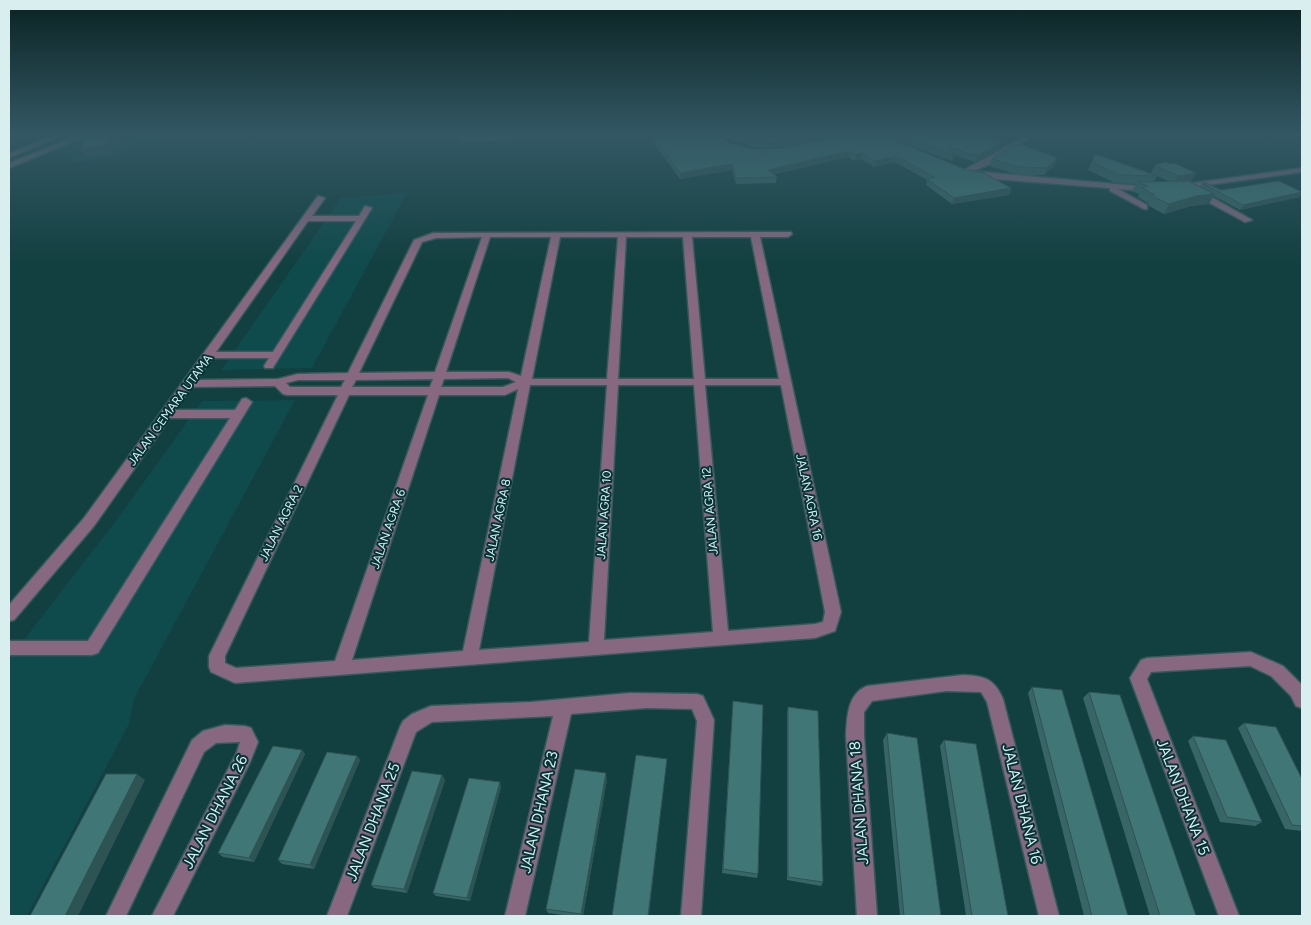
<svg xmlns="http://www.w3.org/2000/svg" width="1311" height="925" font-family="Figtree,sans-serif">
<rect width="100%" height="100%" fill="#123f40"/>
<!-- built -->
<path fill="#0f4a4c" d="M99,136H184V138L129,144L117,158L73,163L72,147Z
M407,193L312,368L221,370L341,198Z
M295,400L134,699L129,724L27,916H9V659L121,514L202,401Z"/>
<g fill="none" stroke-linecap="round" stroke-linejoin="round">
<!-- minor casing -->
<g stroke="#325b5c" stroke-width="3">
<path id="minor" d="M51,136H60L9,158V154Z
M77,136H86L9,168V163Z
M461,136L467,137L527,136L524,138L463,141L460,139Z
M1022,138L1027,139L986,166L966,173L962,171Z
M1302,168V172L1179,189L1175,187L1179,185Z
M972,171L1149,187L1153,189L1149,191L1118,189L1147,205V209H1144L1110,191V188L995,179L972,175Z
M1193,190H1199L1252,220L1245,222L1193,194Z
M318,196L325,198L312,216H359L365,206L372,208L274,366L273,368H265L264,366L269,358H212L196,380L278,379L298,374L348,373L414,240L433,233L791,232L792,234L788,237H760L841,612L835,631L815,638L235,683L211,672L209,667V656L338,395H287L283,394L275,386L191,387L175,410H235L242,399L246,398L252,402L98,653L92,655H9V641H88L230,418H170L94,526L14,620L9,621V605L84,518ZM308,221H356L273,352H216ZM482,237L435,372L359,373L422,242L436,238ZM490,237H551L521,376L509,372H446ZM560,237H618L607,379H532ZM626,237H683L694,379H618ZM692,237H751L779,379H705ZM508,378L516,382L503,387H441L444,379ZM433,379L430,387H352L356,380ZM298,380H345L341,387H290L286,383ZM530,385H607L589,642L479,650ZM618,385H694L713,632L604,640ZM705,385H781L825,612L823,622L815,624L728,631ZM518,389L463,651L352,660L439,395H505ZM349,395H428L335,661L236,668L225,663V656Z
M1251,652L1283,666L1302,685V708L1296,706L1291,696L1271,676L1250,666L1151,672L1147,679L1239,916H1219L1130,678L1141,660L1147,658Z
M963,675C984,676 994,678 1003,699L1059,916H1039L987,702L981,692L946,691L872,701L864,712V736L877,916H857L846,736C847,718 847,694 867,686Z
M630,693L697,694L703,696L714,720L701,916H681L697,721L692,709L647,708L571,714L525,916H505L553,716L432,722L416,732L347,916H327L400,727L403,721L412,714L431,706L531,702Z
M225,725L245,726L251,728L258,742L250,762L173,916H152L237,752L240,742L216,743L204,752L126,916H106L192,740L203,731Z"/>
</g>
<!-- minor -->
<use href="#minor" fill="#876880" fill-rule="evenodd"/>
</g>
<!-- wall -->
<path fill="#386566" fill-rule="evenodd" d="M660,136H719L724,140L738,146L752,149L782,148L845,136L1011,188L1009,195L952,204L926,185L927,180L895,162L874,167L861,159L855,161L848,157L774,174L777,177L776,183L736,184L732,170L680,179L654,144V138L661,137Z
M723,136H836L787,146L765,148L752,146Z
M885,136H981L1002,142L1000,148L975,162L954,155L952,161Z
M1095,154L1151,173L1155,165L1196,173L1191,182H1190L1200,187L1202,183L1221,190L1300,197L1240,210L1214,196L1209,204L1191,206L1164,214L1149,206L1148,203L1138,197L1139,194L1132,191L1136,184L1115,183L1088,170ZM1157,176L1168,181H1154Z
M1057,158L1054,166L1044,175H1018L989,166L992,159Z
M1032,687L1128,916H1084L1028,693Z
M1089,692L1196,916H1150L1083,698Z
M733,701L758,874L757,878L722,873Z
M788,707L823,882L821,886L787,880V712Z
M1244,723L1302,779V831L1285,829L1238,728Z
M887,733L941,916H900L883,740Z
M1193,736L1262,822L1255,826L1220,822L1188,741Z
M944,740L1008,916H966L940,746Z
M302,750L305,754L254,862L223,857L218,853Z
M357,756L360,760L314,869L282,864L278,860Z
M442,775L445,780L407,893L374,888L371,885Z
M607,779L583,916H569L548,913L546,909Z
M501,787L470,901L436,896L433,893Z"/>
<!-- shaded-wall -->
<path fill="#2e5353" d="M111,136H122L109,155L86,157L81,148Z
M126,136H162L127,139Z
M808,136H836L787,146L765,148L766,142Z
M1002,142L1000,148L975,162L977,156Z
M849,151L848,157L768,176V170Z
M862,153L861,159L855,161L856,155Z
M896,156L895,162L874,167L875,161Z
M1057,158L1054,166L1044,175L1047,168Z
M732,164V170L680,179V173Z
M1196,173L1191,182L1173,184L1178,176Z
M1011,188L1009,195L952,204L954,198Z
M1302,192L1300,197L1240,210L1243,205Z
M1214,194L1209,204L1191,206L1164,214L1169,204L1196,196Z
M302,750L305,754L254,862L249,858Z
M357,756L360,760L314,869L310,865Z
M667,759L649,916H648Z
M606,773L607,779L583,916H582L581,914Z
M137,774L145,780L78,916H65Z
M442,775L445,780L407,893L404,889Z
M500,782L501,787L470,901L467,898Z"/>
<!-- building -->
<path fill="#417677" stroke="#2e5353" d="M90,136H111L104,146L81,148Z
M666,136H719L724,140L738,146L752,149L782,148L845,136H885L964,169L984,173L1011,188L954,198L927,179L935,177L896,156L875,161L862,153L856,155L849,151L768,170L777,177L736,178L732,164L680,173L654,138Z
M741,136H808L788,140L766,142L752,140Z
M903,136H981L1002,142L977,156L948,147L946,150L954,155Z
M1014,144L1023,145L1057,158L1047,168L1021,167L992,159Z
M1095,154L1157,176L1119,175L1092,162Z
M1166,162L1171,164L1174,163L1196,173L1178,176L1155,165Z
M1189,181L1214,194L1196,196L1169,204L1154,197L1153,194L1142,188L1148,186L1137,182Z
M1279,181L1302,192L1243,205L1202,183H1206L1221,190Z
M1032,687L1062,690L1128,916H1092Z
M1089,692L1120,695L1196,916H1160Z
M733,701L763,705L758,874L723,869Z
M788,707L818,711L823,882L788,877Z
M1244,723L1276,727L1302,779V826L1292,825Z
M887,733L917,738L941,916H904Z
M1193,736L1226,740L1262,822L1227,817Z
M944,740L976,744L1008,916H972Z
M273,746L302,750L249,858L218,853Z
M327,752L357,756L310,865L278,860Z
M636,755L667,759L648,916H612Z
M575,769L606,773L581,914L546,909Z
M412,771L442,775L404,889L371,885Z
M106,774H137L65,916H30Z
M469,778L500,782L467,898L433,893Z"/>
<!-- sky -->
<linearGradient id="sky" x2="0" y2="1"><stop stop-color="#0a2323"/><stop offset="0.51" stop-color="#335864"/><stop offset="1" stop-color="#335864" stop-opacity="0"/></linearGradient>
<rect width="1311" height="265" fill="url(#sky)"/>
<g text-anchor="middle" stroke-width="4" stroke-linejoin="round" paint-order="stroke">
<!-- street labels -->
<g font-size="12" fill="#d8eeef" stroke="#043436">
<text transform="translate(170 410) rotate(-54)" y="4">JALAN CEMARA UTAMA</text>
<text transform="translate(809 497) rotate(78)" y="4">JALAN AGRA 16</text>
<text transform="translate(710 511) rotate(-95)" y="4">JALAN AGRA 12</text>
<text transform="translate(604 515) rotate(-86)" y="4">JALAN AGRA 10</text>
<text transform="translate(498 520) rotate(-78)" y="4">JALAN AGRA 8</text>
<text transform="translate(281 523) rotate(-64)" y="4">JALAN AGRA 2</text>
<text transform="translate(388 529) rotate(-71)" y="4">JALAN AGRA 6</text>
</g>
<!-- near-street labels -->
<g font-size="15" fill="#d8eeef" stroke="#043436">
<text transform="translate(1183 797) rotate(69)" y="5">JALAN DHANA 15</text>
<text transform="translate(859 803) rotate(-94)" y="5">JALAN DHANA 18</text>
<text transform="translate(1022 804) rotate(76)" y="5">JALAN DHANA 16</text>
<text transform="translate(215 812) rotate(-63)" y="5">JALAN DHANA 26</text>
<text transform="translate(539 812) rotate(-77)" y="5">JALAN DHANA 23</text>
<text transform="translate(373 822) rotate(-69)" y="5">JALAN DHANA 25</text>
</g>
</g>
<!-- border -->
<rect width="1311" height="925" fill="none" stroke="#d8eeef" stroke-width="20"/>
</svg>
